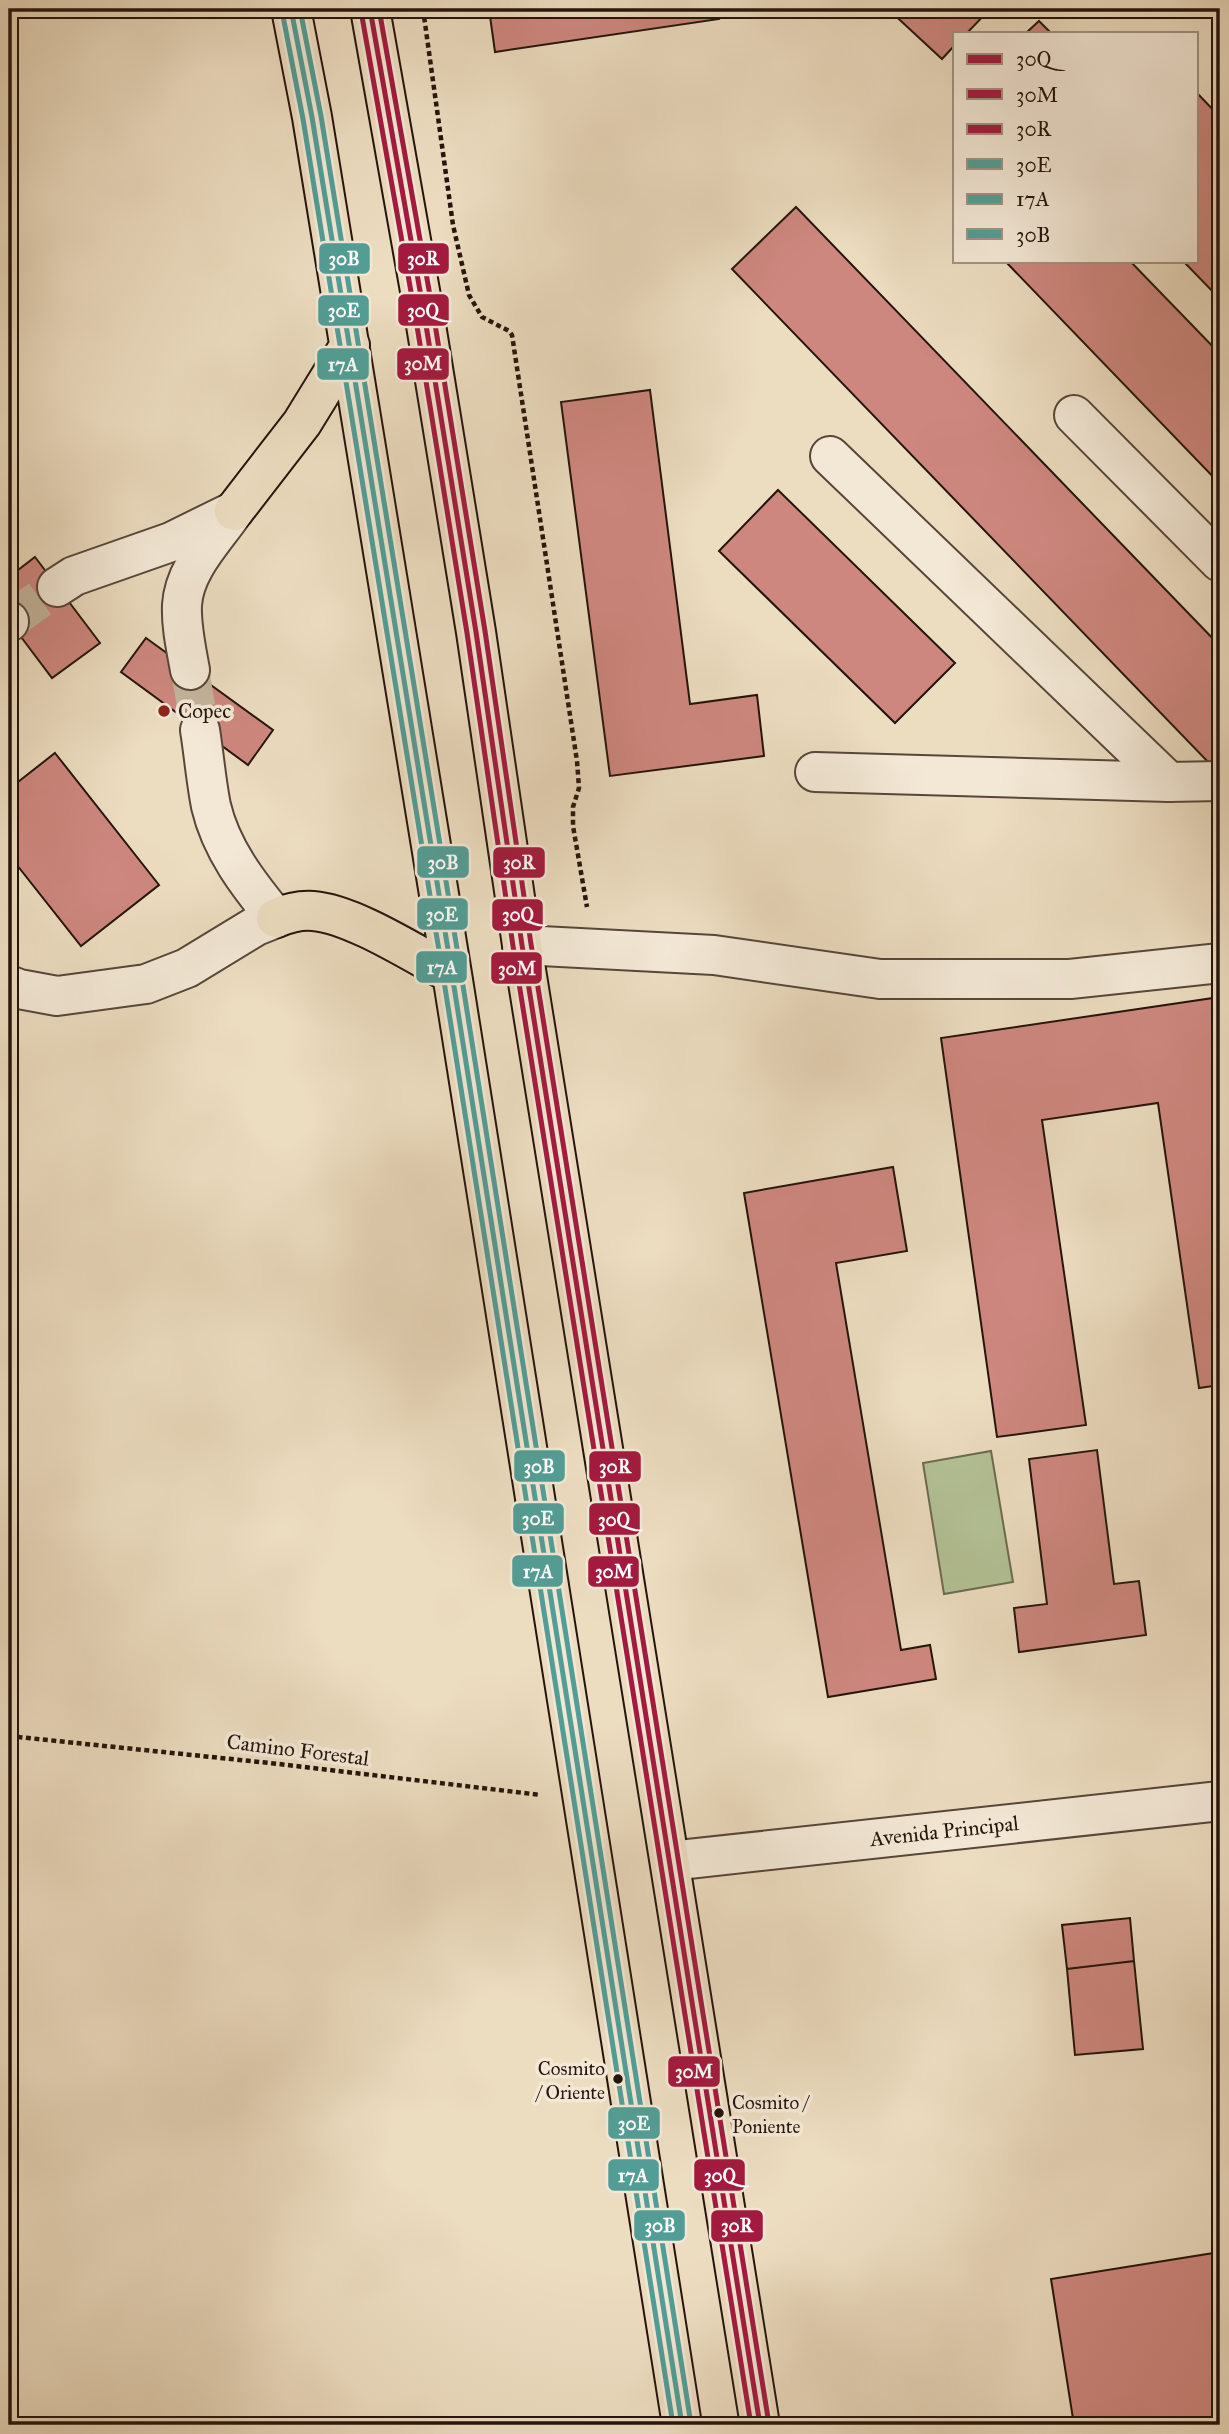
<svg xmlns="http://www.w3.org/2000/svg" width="1229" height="2434" font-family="'IM FELL Great Primer',serif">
<rect width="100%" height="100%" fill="#ecdcc0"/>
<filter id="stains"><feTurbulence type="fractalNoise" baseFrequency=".00286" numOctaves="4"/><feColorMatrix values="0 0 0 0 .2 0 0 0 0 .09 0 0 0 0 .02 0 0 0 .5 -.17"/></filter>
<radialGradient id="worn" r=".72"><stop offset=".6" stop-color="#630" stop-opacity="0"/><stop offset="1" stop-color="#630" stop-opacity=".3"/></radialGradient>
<!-- green -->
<path fill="#b3c296" stroke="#6c6b51" stroke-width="2" d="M991,1451L1013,1582L944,1594L923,1463Z"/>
<!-- building -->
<path fill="#ce877f" stroke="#25140c" stroke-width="2" d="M489,9H717L719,19L495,52Z
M888,9H990L967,33H954V46L942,59Z
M1039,21L1051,33H1026Z
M1196,92L1220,117V299L1183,261H1196Z
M796,207L1220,646V754L1210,764L732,269Z
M1005,261H1130L1220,354V484Z
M650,390L690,704L757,695L764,756L610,776L561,402Z
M778,490L955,663L895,723L719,551Z
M35,557L100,643L52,678L9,621V577Z
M146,638L273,730L248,765L121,672Z
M55,753L159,885L81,946L9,855V789Z
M1220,997V1385L1199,1388L1158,1103L1042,1120L1086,1425L997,1437L941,1038Z
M893,1167L907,1251L836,1263L901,1650L930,1645L936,1679L828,1697L744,1193Z
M1097,1450L1114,1584L1139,1581L1146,1635L1019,1652L1014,1608L1047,1604L1029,1459Z
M1130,1918L1134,1961L1067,1969L1062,1925Z
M1134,1961L1143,2049L1075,2055L1067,1969Z
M1220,2252V2425H1074L1051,2279Z"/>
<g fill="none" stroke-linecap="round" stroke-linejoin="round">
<!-- minor-tunnel -->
<path stroke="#c4b49c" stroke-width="38" stroke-dasharray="38 19" stroke-linecap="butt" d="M9,621L57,587
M190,670L200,730"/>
<!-- minor casing -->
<g stroke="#574639" stroke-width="42">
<g id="minor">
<path d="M1074,415L1220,562"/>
<path d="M830,456L1169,782"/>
<path d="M57,587L74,576L171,542L234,511"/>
<path d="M9,622V621"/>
<path d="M190,670C186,648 181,626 182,605C184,570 212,542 231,515"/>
<path d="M815,772L1169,782L1220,781"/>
<path d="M522,945L714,955L880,979H1070L1220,963"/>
<path d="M9,985L19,989L57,996L146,984L187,968L256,926L276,918C248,884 221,849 211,806C206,781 204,755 200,730"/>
<path id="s1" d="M670,1861L1220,1801"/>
</g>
</g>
<!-- highway casing -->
<g stroke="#25140c" stroke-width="42">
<path id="highway" d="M291,9L312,117L452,974L682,2425
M370,9L425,319L476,632L522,945L760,2425
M234,511L302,423L350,345
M276,918C288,913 300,910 313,911C353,914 416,955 452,974"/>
</g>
<!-- path -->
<path stroke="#25140c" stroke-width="4.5" stroke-dasharray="5 3.5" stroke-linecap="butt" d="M423,9L453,225L469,295L482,317L509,331L512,335L577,761L579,788L573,807V826L587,907
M9,1736L279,1764L541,1795"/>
<!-- minor -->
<use href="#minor" stroke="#f3e8d6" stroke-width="38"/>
<!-- highway -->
<use href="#highway" stroke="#ecdcc0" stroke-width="38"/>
<!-- bus-1 casing -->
<g stroke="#f3e8d6" stroke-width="10">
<path id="bus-1" d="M370,9L425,319L476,632L522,945L760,2425"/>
</g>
<!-- bus-2 casing -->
<g stroke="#f3e8d6" stroke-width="10">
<path id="bus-2" d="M361,11L416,320L467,633L513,946L751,2425"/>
</g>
<!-- bus-3 casing -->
<g stroke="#f3e8d6" stroke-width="10">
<path id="bus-3" d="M379,9L434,318L485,631L531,944L769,2424"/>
</g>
<!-- bus-4 casing -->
<g stroke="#f3e8d6" stroke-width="10">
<path id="bus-4" d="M291,9L312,117L452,974L682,2425"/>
</g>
<!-- bus-5 casing -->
<g stroke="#f3e8d6" stroke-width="10">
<path id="bus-5" d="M282,11L303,119L443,975L673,2425"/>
</g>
<!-- bus-6 casing -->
<g stroke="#f3e8d6" stroke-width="10">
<path id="bus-6" d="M300,9L321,116L461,973L691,2424"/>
</g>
<!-- bus-1 -->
<use href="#bus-1" stroke="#a31a3f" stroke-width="5"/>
<!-- bus-2 -->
<use href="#bus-2" stroke="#a31a3f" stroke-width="5"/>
<!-- bus-3 -->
<use href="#bus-3" stroke="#a31a3f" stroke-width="5"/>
<!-- bus-4 -->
<use href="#bus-4" stroke="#529e96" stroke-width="5"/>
<!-- bus-5 -->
<use href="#bus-5" stroke="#529e96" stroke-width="5"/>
<!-- bus-6 -->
<use href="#bus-6" stroke="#529e96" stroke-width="5"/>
</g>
<!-- markers -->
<circle fill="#8f2418" stroke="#f3e8d6" stroke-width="2.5" cx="164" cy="711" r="7"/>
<g fill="#25140c" stroke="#f3e8d6" stroke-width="2.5">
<circle cx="618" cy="2079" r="6"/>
<circle cx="719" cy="2113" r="6"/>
</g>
<g text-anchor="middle" stroke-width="7" stroke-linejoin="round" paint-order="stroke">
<!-- bus labels -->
<g font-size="19" fill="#25140c" stroke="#f3e8d6" text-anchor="end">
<text x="605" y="2075">Cosmito<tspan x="605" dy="24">/ Oriente</tspan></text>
<text x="732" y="2109" text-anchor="start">Cosmito /<tspan x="732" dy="24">Poniente</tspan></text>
</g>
<!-- poi labels -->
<g font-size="21" fill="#25140c" stroke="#f3e8d6" text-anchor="start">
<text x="178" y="718">Copec</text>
</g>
<!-- street labels -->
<g font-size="21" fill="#25140c" stroke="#f3e8d6">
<text transform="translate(298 1750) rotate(7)" y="7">Camino Forestal</text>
<text dy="7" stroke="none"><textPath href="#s1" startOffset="276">Avenida Principal</textPath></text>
</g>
</g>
<g stroke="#f3e8d6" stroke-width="2.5">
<rect x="397" y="242" width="53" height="33" rx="7" fill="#a31a3f"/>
<rect x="318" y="242" width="53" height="33" rx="7" fill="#529e96"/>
<rect x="397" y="293" width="53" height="34" rx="7" fill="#a31a3f"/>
<rect x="317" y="294" width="53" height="33" rx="7" fill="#529e96"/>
<rect x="396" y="347" width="54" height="34" rx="7" fill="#a31a3f"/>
<rect x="316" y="347" width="54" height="34" rx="7" fill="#529e96"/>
<rect x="416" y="845" width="54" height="34" rx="7" fill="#529e96"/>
<rect x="492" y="846" width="54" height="33" rx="7" fill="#a31a3f"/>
<rect x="416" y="897" width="53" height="34" rx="7" fill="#529e96"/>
<rect x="491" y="898" width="53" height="34" rx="7" fill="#a31a3f"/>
<rect x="415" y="950" width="53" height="34" rx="7" fill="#529e96"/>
<rect x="490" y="951" width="53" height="34" rx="7" fill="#a31a3f"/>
<rect x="513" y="1449" width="53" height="34" rx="7" fill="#529e96"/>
<rect x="588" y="1450" width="54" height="33" rx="7" fill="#a31a3f"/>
<rect x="512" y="1502" width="53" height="33" rx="7" fill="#529e96"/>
<rect x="588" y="1502" width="53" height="34" rx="7" fill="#a31a3f"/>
<rect x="511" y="1554" width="53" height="34" rx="7" fill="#529e96"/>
<rect x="587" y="1555" width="53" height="33" rx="7" fill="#a31a3f"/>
<rect x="667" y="2055" width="54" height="33" rx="7" fill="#a31a3f"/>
<rect x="607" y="2106" width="54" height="34" rx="7" fill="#529e96"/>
<rect x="693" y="2158" width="53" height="34" rx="7" fill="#a31a3f"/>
<rect x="607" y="2158" width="53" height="34" rx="7" fill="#529e96"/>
<rect x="633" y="2209" width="53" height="33" rx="7" fill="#529e96"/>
<rect x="710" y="2209" width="54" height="34" rx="7" fill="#a31a3f"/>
</g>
<g font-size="19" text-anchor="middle" font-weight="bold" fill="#fff">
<text x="423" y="265">30R</text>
<text x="344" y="265">30B</text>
<text x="423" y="317">30Q</text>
<text x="344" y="317">30E</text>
<text x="423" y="370">30M</text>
<text x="343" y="371">17A</text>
<text x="443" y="869">30B</text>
<text x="519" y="869">30R</text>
<text x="442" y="921">30E</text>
<text x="518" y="921">30Q</text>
<text x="442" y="974">17A</text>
<text x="517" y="975">30M</text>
<text x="539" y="1473">30B</text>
<text x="615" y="1473">30R</text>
<text x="538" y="1525">30E</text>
<text x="614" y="1526">30Q</text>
<text x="538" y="1578">17A</text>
<text x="614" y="1578">30M</text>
<text x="694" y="2078">30M</text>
<text x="634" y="2130">30E</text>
<text x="720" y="2182">30Q</text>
<text x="633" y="2182">17A</text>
<text x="660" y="2232">30B</text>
<text x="737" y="2232">30R</text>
</g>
<!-- margin -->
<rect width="1229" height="2434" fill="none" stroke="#ecdcc0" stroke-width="35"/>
<rect x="10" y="10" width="1208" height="2413" fill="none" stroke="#25140c" stroke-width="3.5"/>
<rect x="18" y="18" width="1194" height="2399" fill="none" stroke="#25140c" stroke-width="2"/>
<!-- legend -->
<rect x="953" y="32" width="245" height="231" fill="#f3e8d6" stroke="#a19385" stroke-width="2"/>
<rect x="967" y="54" width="35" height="10" fill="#a31a3f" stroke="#a19385" stroke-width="2"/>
<text x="1016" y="66" font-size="21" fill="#25140c">30Q</text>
<rect x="967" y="89" width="35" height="10" fill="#a31a3f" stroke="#a19385" stroke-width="2"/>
<text x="1016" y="102" font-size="21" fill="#25140c">30M</text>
<rect x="967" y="124" width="35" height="10" fill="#a31a3f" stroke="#a19385" stroke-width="2"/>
<text x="1016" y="136" font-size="21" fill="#25140c">30R</text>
<rect x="967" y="159" width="35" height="10" fill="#529e96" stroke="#a19385" stroke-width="2"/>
<text x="1016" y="172" font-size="21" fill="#25140c">30E</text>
<rect x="967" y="194" width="35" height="10" fill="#529e96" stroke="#a19385" stroke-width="2"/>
<text x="1016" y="206" font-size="21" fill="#25140c">17A</text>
<rect x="967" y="229" width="35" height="10" fill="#529e96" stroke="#a19385" stroke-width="2"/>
<text x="1016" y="242" font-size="21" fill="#25140c">30B</text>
<rect width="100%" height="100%" filter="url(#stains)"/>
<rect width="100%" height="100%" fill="url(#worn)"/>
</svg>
